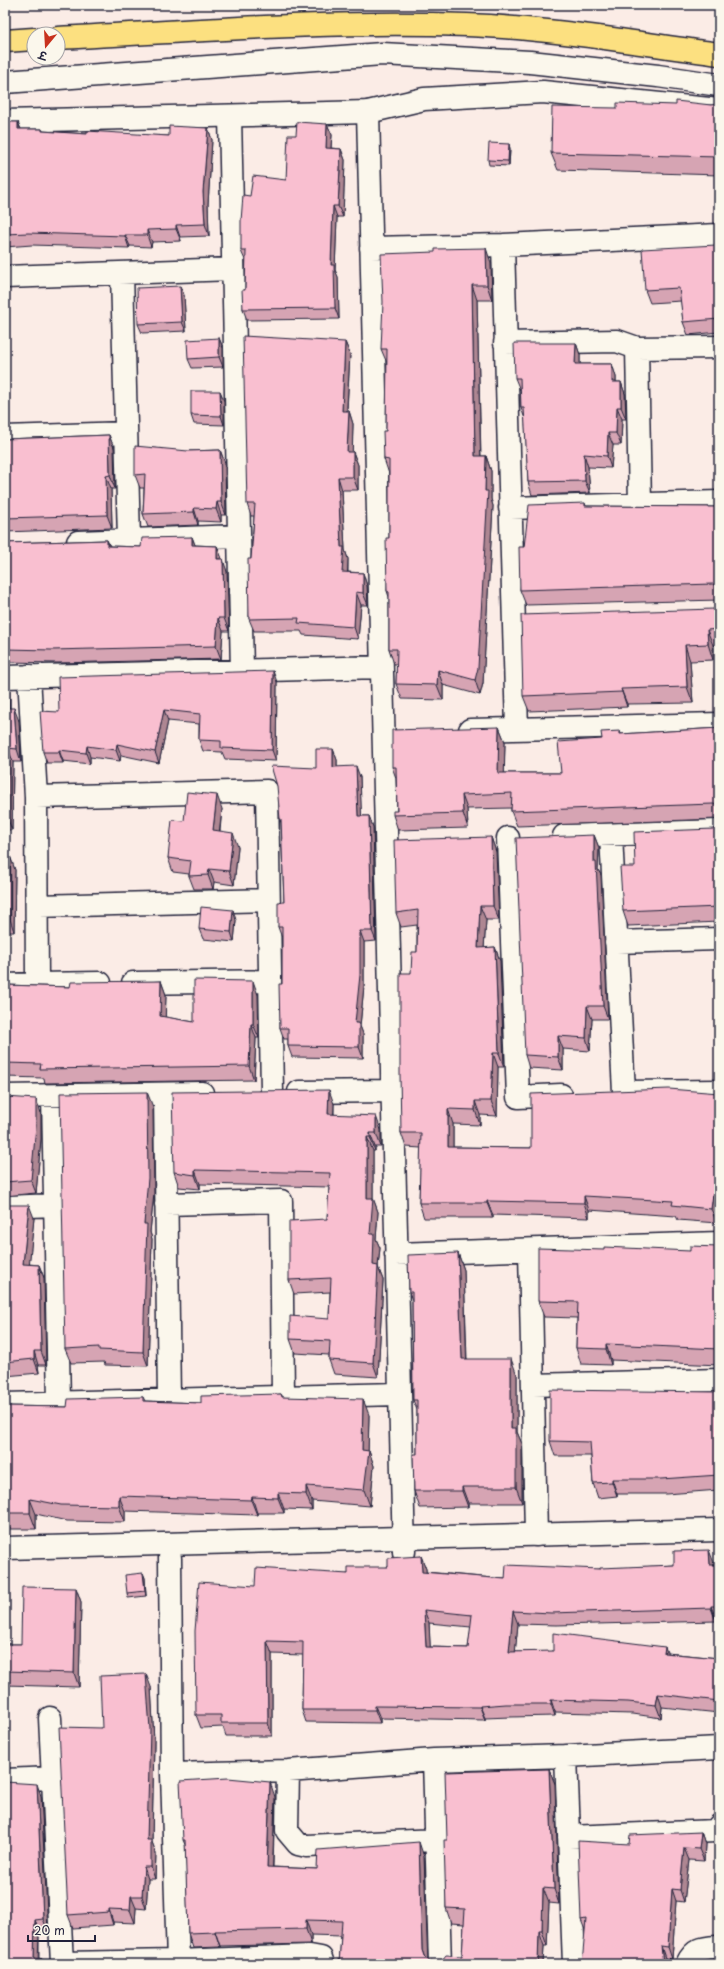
<svg xmlns="http://www.w3.org/2000/svg" width="724" height="1969" font-family="'Playpen Sans','Playpen Sans Deva',sans-serif">
<rect width="100%" height="100%" fill="#fbece6"/>
<filter id="ink" filterUnits="userSpaceOnUse"><feTurbulence type="fractalNoise" baseFrequency=".025" numOctaves="2"/><feDisplacementMap in="SourceGraphic" scale="8" xChannelSelector="R" yChannelSelector="G"/><feConvolveMatrix kernelMatrix="1 2 1 2 8 2 1 2 1" color-interpolation-filters="sRGB"/></filter>
<g filter="url(#ink)">
<g fill="none" stroke-linecap="round" stroke-linejoin="round">
<!-- minor casing -->
<g stroke="#22223b" stroke-width="25">
<path id="minor" d="M368,112L404,1552
M230,116L242,671
M503,245L517,729
M371,248L503,245L719,235
M122,273L129,540
M5,277L233,269
M505,343L617,341L637,348L719,347
M637,348L640,505
M5,437L126,433
M510,508L719,502
M78,542L238,536
M29,676L36,797L267,791L272,1093
M5,677L381,667
M470,730L719,724
M611,835L624,1092L719,1091
M564,836L719,831
M508,838L518,1097L561,1095
M37,906L268,900
M616,942L719,939
M133,983L270,981
M37,984L100,983
M5,985L37,984L36,797
M299,1092L391,1091
M165,1094L169,1400
M5,1096L202,1093
M53,1096L59,1403
M166,1204L281,1201L283,1397
M5,1207L55,1205
M530,1250L536,1535
M396,1254L719,1243
M533,1385L719,1380
M5,1404L399,1394
M170,1558L172,1774L288,1771L434,1760L566,1756L719,1748
M50,1718L62,1964
M566,1756L574,1964
M434,1760L440,1964
M288,1771L287,1831L298,1844L307,1846L435,1840
M172,1774L178,1961
M5,1780L52,1778
M569,1837L716,1831L719,1826
M62,1963L178,1961L310,1956L321,1958L323,1964
M687,1964C694,1948 703,1948 719,1947"/>
</g>
<!-- tertiary casing -->
<g stroke="#22223b" stroke-width="25">
<path id="tertiary" d="M5,82L382,54L530,62L658,76L719,85
M5,121L368,112L424,99L543,92L719,110
M5,1548L719,1530"/>
</g>
<!-- trunk casing -->
<g stroke="#22223b" stroke-width="25">
<path id="trunk" d="M58,38C194,31 331,20 467,25C551,28 636,43 719,54
M5,41L34,39"/>
</g>
<!-- minor -->
<use href="#minor" stroke="#fbf7ec" stroke-width="22"/>
<!-- tertiary -->
<use href="#tertiary" stroke="#fbf7ec" stroke-width="22"/>
<!-- trunk -->
<use href="#trunk" stroke="#fce080" stroke-width="22"/>
</g>
<!-- wall -->
<path fill="#d6a4b3" stroke="#22223b" fill-rule="evenodd" d="M719,103V175L558,170L551,153L617,108L711,105L718,104Z
M5,122H18L21,129H42L43,131L87,134L169,136L208,128L212,140L208,204L209,236L180,237L181,241L152,242L151,247L130,246L129,248L32,245L5,247Z
M327,124L332,135L331,148L341,149L345,160L343,217H337L335,270L338,277L339,319L247,320L243,309L245,290L246,262L241,251L250,196L286,180L296,135Z
M509,144L510,149L509,166L489,165L488,160Z
M719,240V332L688,335L683,322L681,301L650,303L645,290L716,245Z
M491,263L492,300H477L481,456H486L491,471V499L493,506L483,683L480,695L443,685V700L402,699L396,684L397,664H394L389,649V597L387,591L389,538V474L384,459L386,431L387,363L381,349Z
M184,295L186,331L142,333L138,324Z
M219,338L223,348V367L192,368L188,359Z
M345,342L350,354L347,411H349L353,424L352,452H353L358,465V490H342L345,550L348,559V572L363,573L367,586L368,605H361L358,639L303,635L301,631H254L249,619L251,559L254,516H251L247,504Z
M576,343L580,355V364H612L616,377V382H621L625,394L626,419H622L621,445H613L611,468L588,467L590,493L532,495L528,482L525,419L521,408V390H520L515,378Z
M220,391L224,401V425L194,424L191,415Z
M109,435L114,448L115,489H111L112,528L5,532V439Z
M220,450L225,463L226,515H221V522L198,521V525L148,527L143,514L144,488H140L135,475L188,451Z
M585,503L586,506L719,507V600L526,605L520,590L524,547Z
M192,537L195,545L217,546L227,572L229,631H223L221,659L57,663L7,662L8,664L5,665V543L107,540L110,546L141,547Z
M719,608V645H713V660L690,661L693,703L627,704V707L529,711L523,696L714,609Z
M5,680L9,689V708L19,721L21,762H13L12,830H5V856H10L15,870L14,932H5Z
M277,682L276,761L225,759L222,752L203,751L199,740V724L168,721L159,763L121,755L120,761L90,757V764L63,761V763H47L43,752L59,712Z
M499,727L505,742L504,773H561L602,739L620,731L621,734L719,728V819L517,826L511,811V808L467,809L468,828L398,830L393,815L397,811L396,778L392,767Z
M333,749L337,760V767L360,777L361,816H369L373,827L376,941L364,942V986L360,1026L363,1034V1058L292,1057L288,1046V1039H284L280,1028L282,984V938L278,927L284,902L281,823L280,819Z
M222,809L220,831L238,847L234,885L214,882L213,889H194L189,876V874L173,872L168,858L184,821Z
M719,827V922L628,926L623,911L635,867L714,829Z
M594,835L599,848L598,870L601,875L608,1019H592L590,1051L563,1049V1070L529,1068L525,1055Z
M491,837L496,852L499,920H486L484,948L495,947L500,961L504,1067H498L497,1116L480,1115V1125L453,1124V1147L531,1148L719,1093V1209H718L717,1223L678,1220L676,1216L589,1210V1218L493,1215V1218H424L419,1203L421,1148L406,1147L401,1133L411,973L417,952V925L401,927L396,913Z
M236,920L234,942L203,939L199,929Z
M161,981L166,995L165,1017L194,1022L258,995L259,1038H256L254,1080L45,1083L44,1078L5,1077V985L70,987Z
M5,1097L41,1113V1139L36,1193L5,1196Z
M334,1104V1114L381,1130V1147H375V1151H373V1198L378,1212L376,1239L380,1248L378,1267L383,1280L378,1377L334,1374L329,1360V1355L295,1353L290,1339L329,1319L330,1292L294,1294L289,1280L327,1219L329,1187L200,1184V1189L179,1187L174,1172Z
M153,1107L154,1193L150,1232L152,1239L148,1366L105,1365L104,1362L71,1363L65,1349Z
M5,1205L34,1218L29,1264L39,1265L44,1278L46,1365H38L39,1373L5,1376Z
M719,1247V1365L611,1360V1365L581,1364L576,1348L577,1318L544,1317L538,1301L690,1251Z
M458,1253L464,1270L467,1359L517,1375V1432L522,1444V1503H468V1507L420,1508L414,1491L417,1454V1410L413,1400L412,1300L409,1292Z
M719,1392V1490L666,1494H617V1496L598,1498L593,1483L591,1456H555L550,1441Z
M281,1394L283,1397L369,1415L368,1451H369L374,1466L370,1506L312,1501V1510L284,1509V1513H257V1515L125,1511V1522L67,1521L36,1514V1529H5V1406L67,1407L143,1397L145,1401L201,1403Z
M421,1556L426,1569V1572L505,1579L600,1569L714,1563V1565H719V1619H716V1621L556,1625L518,1624L515,1652L667,1653L719,1658V1713L662,1707L661,1718L633,1714L555,1712V1716L510,1717L485,1718V1720L380,1718V1723L306,1722L302,1710L303,1655L272,1654V1736H226L223,1727L201,1728L196,1715L255,1586L348,1574L388,1567ZM429,1623L471,1627L468,1648L430,1647Z
M143,1573L145,1578L146,1596L128,1598L127,1593Z
M76,1588L81,1602L79,1687L5,1685V1644H21Z
M151,1687L154,1741L152,1842L156,1853L155,1879H148L146,1909L136,1908L135,1923L113,1922V1925L73,1928L68,1915L102,1728Z
M549,1769L555,1784L559,1904L549,1903L547,1946H544L543,1964H339L341,1936L311,1935V1944L220,1946V1947L193,1948L188,1933L186,1847L183,1840L275,1797L273,1867L317,1869L424,1857L427,1959L428,1960L435,1962L462,1956L464,1924L451,1923L446,1908L447,1840Z
M41,1796L48,1931L39,1932V1958L42,1959L44,1964H5Z
M701,1832L705,1844L704,1861L689,1860L684,1902L676,1901L672,1959L665,1958L585,1930L581,1920L629,1844Z"/>
<!-- shaded-wall -->
<path fill="#ae8692" stroke="#22223b" d="M18,122L22,134L18,129Z
M327,124L332,135L330,159L326,148Z
M208,128L212,140L208,204L209,236L205,224L203,192Z
M509,144L510,149L509,166L508,161Z
M341,149L345,160L343,217L338,206Z
M333,206L337,217L335,270L338,277L339,319L335,308L331,265Z
M176,225L180,237L181,241L176,229Z
M147,230L152,242L151,247L147,235Z
M125,235L130,246L129,248L125,236Z
M486,248L491,263L492,300L487,285Z
M472,285L477,300L481,471L475,456Z
M180,286L184,295L186,331L182,322Z
M219,338L223,348V367L219,357Z
M345,342L350,354L346,424L342,411Z
M576,343L580,355V377L575,364Z
M612,364L616,377V394L612,382Z
M621,382L625,394L626,419L621,407Z
M220,391L224,401V425L221,416Z
M617,407L622,419L621,445L616,433Z
M349,411L353,424L352,465L347,452Z
M608,433L613,445L611,468L607,456Z
M109,435L114,448L115,489L110,475Z
M220,450L225,463L226,515L221,502Z
M353,452L358,465V490L353,477Z
M584,454L588,467L590,493L585,481Z
M486,456L491,471V499L493,506L483,683L480,695L475,680L485,491Z
M106,476L111,489L112,528L107,515Z
M338,477L342,490L345,550L348,559L347,584L342,572Z
M217,502L221,515V522L216,509Z
M194,508L198,521V525L194,512Z
M192,537L197,550L192,545Z
M107,540L112,553L107,546Z
M217,546L222,559H217Z
M223,559L227,572L229,631L224,618Z
M363,573L367,586L368,605L363,593Z
M356,592L361,605L358,639L354,627Z
M218,618L223,631L221,659L216,646Z
M707,630L713,645V660L708,644Z
M685,645L690,661L693,703L687,687Z
M438,670L443,685V700L437,685Z
M273,671L277,682L276,761L272,750Z
M5,680L9,689L10,721L5,708Z
M621,689L627,704V707Z
M14,708L19,721L21,762L17,749Z
M164,710L168,721L159,763L155,752Z
M499,727L505,742L504,787L498,773Z
M117,744L121,755L120,761L116,750Z
M87,746L90,757V764L86,753Z
M8,748L13,762L12,830L7,817Z
M333,749L337,760V778L333,767Z
M59,750L63,761V763L59,752Z
M356,766L360,777L362,827L358,816Z
M217,795L222,809L218,844L213,830Z
M462,795L467,809L468,828L463,813Z
M369,816L373,827L376,941L372,931Z
M233,833L238,847L234,885L229,871Z
M594,835L599,848L598,870L601,875L608,1019L603,1006L594,862Z
M491,837L496,852L499,920L493,906Z
M10,856L15,870L14,932L10,919Z
M209,869L214,882L213,889L208,875Z
M480,906L486,920L483,963L478,948Z
M233,910L236,920L234,942L231,932Z
M360,931L364,942V986L360,1026L363,1034V1058L359,1047L355,1023Z
M495,947L500,961L504,1067L499,1053Z
M161,981L166,995L165,1031L160,1016Z
M253,981L258,995L259,1038L253,1024Z
M587,1006L592,1019L590,1051L586,1038Z
M251,1024L256,1038L254,1080L249,1066Z
M558,1036L563,1049V1070L558,1057Z
M493,1053L498,1067L497,1116L491,1101Z
M329,1090L334,1104L333,1128L328,1114Z
M147,1092L153,1107L154,1193L150,1232L152,1239L148,1366L143,1352L144,1224Z
M36,1099L41,1113V1139L36,1193L31,1180Z
M475,1101L480,1115V1125L475,1110Z
M448,1109L453,1124V1161L448,1147Z
M376,1116L381,1130V1147L376,1133Z
M370,1133L375,1147V1151L370,1137Z
M367,1137L373,1151V1198L378,1212L376,1239L380,1248L378,1267L383,1280L378,1377L373,1363V1265L367,1198Z
M195,1170L200,1184V1189L195,1175Z
M713,1194L718,1209L717,1223L711,1209Z
M584,1196L589,1210V1218L584,1203Z
M487,1201L493,1215V1218L487,1203Z
M29,1205L34,1218L28,1278L23,1264Z
M458,1253L464,1270L467,1375L462,1359Z
M39,1265L44,1278L46,1365L41,1351Z
M606,1344L611,1360V1365L606,1349Z
M34,1351L38,1365L39,1373L34,1359Z
M511,1359L517,1375V1432L522,1444V1503L516,1487L511,1428Z
M363,1399L369,1415L368,1458L369,1451L374,1466L370,1506L364,1490L362,1450Z
M612,1479L617,1494V1496L612,1482Z
M306,1486L312,1501V1510L306,1494Z
M462,1487L468,1503V1507L462,1491Z
M278,1493L284,1509V1513L278,1498Z
M119,1496L125,1511V1522L119,1506Z
M252,1497L257,1513V1515L251,1500Z
M30,1499L36,1514V1529L30,1513Z
M709,1550L714,1563V1577L710,1565Z
M421,1556L426,1569L427,1584L422,1572Z
M143,1573L145,1578L146,1596L145,1591Z
M76,1588L81,1602L79,1687L74,1673Z
M711,1606L716,1619V1621L711,1608Z
M424,1610L429,1623L431,1660L426,1647Z
M513,1611L518,1624L514,1664L509,1652Z
M267,1641L272,1654V1736L268,1723Z
M665,1647L670,1660L664,1653Z
M146,1674L151,1687L154,1741L152,1842L156,1853L155,1879L151,1867L147,1840Z
M658,1694L662,1707L661,1718L656,1705Z
M551,1700L555,1712V1716L551,1704Z
M375,1706L380,1718V1723L375,1710Z
M480,1706L485,1718V1720L480,1707Z
M549,1769L555,1784L559,1904L554,1889Z
M270,1782L275,1797L272,1882L267,1867Z
M37,1784L41,1796L48,1931L43,1919Z
M701,1832L705,1844L704,1861L699,1849Z
M419,1842L424,1857L428,1964H427L422,1950Z
M684,1848L689,1860L684,1902L680,1890Z
M144,1867L148,1879L146,1909L142,1896Z
M543,1888L549,1903L547,1946L542,1931Z
M672,1889L676,1901L672,1959L668,1947Z
M131,1896L136,1908L135,1923L130,1910Z
M109,1909L113,1922V1925L109,1912Z
M35,1920L39,1932L38,1964L34,1958Z
M306,1920L311,1935V1944L306,1929Z
M215,1931L220,1946V1947L215,1932Z
M539,1931L544,1946L543,1964H538Z
M661,1946L665,1958L666,1964H663Z
M42,1959L44,1964H42Z"/>
<!-- building -->
<path fill="#f9bfd0" stroke="#22223b" fill-rule="evenodd" d="M676,101L711,105L718,104L719,103V157L551,153L552,107L617,108V103L676,105Z
M5,122H18V129H42V131L87,134V131L169,136V126L208,128L203,192L205,224L176,225V229L147,230V235H125V236L28,233L5,234Z
M297,122L327,124L326,148L341,149L338,206H333L331,265H334L335,308L243,309L242,290H245L246,251H241V221L243,195L250,196L253,176L286,180L288,135H296Z
M489,143L509,144L508,161L488,160Z
M719,240V319L683,322L679,288L645,290L642,249L716,245V241Z
M486,248L487,285H472L475,456H486L485,491H488L478,668L475,680L438,670L437,685L396,684L397,649H389V592L387,591L386,538H389V460L384,459L383,431H386L387,349H381L383,302L381,254L435,252V249Z
M180,286L182,322L138,324L137,288Z
M243,336L345,342L342,411H349L347,452H353V477H338L341,547H344L342,572L363,573V593L356,592L354,627L298,623L299,618L249,619L248,559H251L255,504H247Z
M219,338V357L188,359L187,340Z
M514,343H576L575,364H612V382H621V407H617L616,433H608L607,456L584,454L585,481L528,482L524,408H521L520,378H515Z
M191,391H220L221,416L191,415Z
M109,435L110,475L106,476L107,515L5,518V439Z
M135,446L188,451L220,450L221,502H217L216,509L194,508V512L143,514L145,474L135,475Z
M585,503V506L719,507V586L713,584L520,590L519,547H524L529,505Z
M192,537V545L217,546V559H223L224,618H218L216,646L52,650L5,649V543L107,540V546L141,547L142,538Z
M719,608V629L707,630L708,644L685,645L687,687L621,689L622,692L523,696L521,615L714,609Z
M273,671L272,750L221,748V741L199,740L200,714L164,710L155,752L117,744L116,750L87,746L86,753L59,750V752H43L40,711L59,712L58,677Z
M5,708H14L17,749L8,748L7,817H5Z
M499,727L498,773H561L558,742L602,739L601,732L620,731V734L719,728V805L713,804L511,811L512,793L462,795L463,813L393,815V811H397L396,767H392V730Z
M316,749H333V767L356,766L358,816H369L372,931H360V975L355,1023H359V1047L288,1046V1028H280L279,984H282V927H278V902H284L281,819H280L277,786L271,766L316,768Z
M187,792L217,795L213,830L233,833L229,871L209,869L208,875L189,876L191,861L168,858L172,820L184,821Z
M719,827V907L623,911L620,867H635L634,832L714,829Z
M594,835V862H596L603,1006H587L586,1038L558,1036V1057L525,1055L516,838Z
M491,837L493,906H480L478,948L495,947L499,1053H493L491,1101H475V1110L448,1109V1147L531,1148V1094L669,1089L719,1093V1195L713,1194L711,1209L672,1205L673,1201L584,1196V1203L487,1201V1203H419L421,1133H401L400,1073V973H411L412,952H417L418,910L396,913L394,840Z
M5,856H10V919H5Z
M201,907L233,910L231,932L199,929Z
M194,980L253,981V1024H251L249,1066L40,1069L41,1064L5,1063V985L70,987L71,982L161,981L160,1016L194,1022Z
M329,1090L328,1114L376,1116V1133H370V1137H367V1198H373L370,1234H374L373,1265L378,1266L373,1363L329,1360L330,1341L290,1339V1316L329,1319L331,1278L289,1280V1221L327,1219L330,1173L195,1170V1175L174,1172L172,1092Z
M147,1092L148,1178L144,1224H147L143,1352L99,1350V1347L65,1349L60,1093Z
M5,1097L36,1099V1126L31,1180L5,1182Z
M5,1205H29L23,1264L39,1265L41,1351H34V1359L5,1362Z
M690,1246L719,1247V1349L606,1344V1349L576,1348L578,1302L538,1301V1248L604,1250V1247L690,1251Z
M458,1253L462,1359H511V1428H516V1487H462V1491H414L413,1454H417V1400H413L412,1292H409L408,1255Z
M550,1390L719,1392V1475L661,1479H612V1482L593,1483L590,1442L550,1441Z
M281,1394L282,1397L363,1399L362,1450L369,1451L364,1490L306,1486V1494L278,1493V1498L252,1497L251,1500L119,1496V1506L61,1505L30,1499V1513H5V1406L67,1407L68,1399L143,1397V1401L201,1403V1396Z
M709,1550L710,1565H719V1606H711V1608L551,1613L513,1611L509,1652L553,1651V1633L665,1647L664,1653L719,1658V1701L658,1694L656,1705L628,1702L551,1700V1704H506L480,1706V1707L375,1706V1710H302L303,1642L267,1641L268,1723H221V1715H196L195,1631L199,1582L255,1586L256,1568L348,1574V1567H388V1558L421,1556L422,1572L505,1579L506,1565L600,1569V1568L674,1565V1551ZM424,1610L472,1615L468,1648L426,1647Z
M143,1573L145,1591L127,1593L125,1575Z
M22,1587L76,1588L74,1673L5,1671V1644H21Z
M146,1674L150,1729L147,1840H151V1867H144L142,1896H131L130,1910L109,1909V1912L68,1915L59,1727L102,1728L100,1676Z
M549,1769L554,1889L543,1888L542,1931H539L538,1964H339L342,1921L306,1920V1929L215,1931V1932L188,1933L185,1840H183L180,1781L228,1778L270,1782L267,1867L317,1869L318,1850L419,1842L422,1950L424,1956L428,1960L435,1962L442,1960L446,1955L462,1956L465,1909L446,1908L444,1840H447L445,1772Z
M5,1782L37,1784L43,1919L35,1920L34,1958L42,1959V1964H5Z
M701,1832L699,1849L684,1848L680,1890L672,1889L668,1947L661,1946L663,1964H582L586,1919L581,1920L578,1841L629,1844L630,1835Z"/>
</g>
<!-- margin -->
<rect width="724" height="1969" fill="none" stroke="#fbf7ec" stroke-width="20"/>
<rect x="10" y="10" width="704" height="1949" fill="none" stroke="#22223b" stroke-width="1.5" filter="url(#ink)"/>
<!-- north arrow -->
<g transform="translate(46 46) rotate(198)"><circle r="19" fill="#fbf7ec" stroke="#a4a2a5"/>
<path d="M0-3L7 15L0 10L-7 15Z" fill="#c8321e"/>
<text y="-6" font-size="11" font-weight="bold" text-anchor="middle" fill="#22223b">उ</text>
</g>
<!-- scale -->
<path d="M28 1935v6h67v-6" fill="none" stroke="#22223b" stroke-width="2"/>
<text x="34" y="1935" font-size="12" fill="#22223b" stroke="#fbf7ec" stroke-width="3" paint-order="stroke">20 m</text>
</svg>
